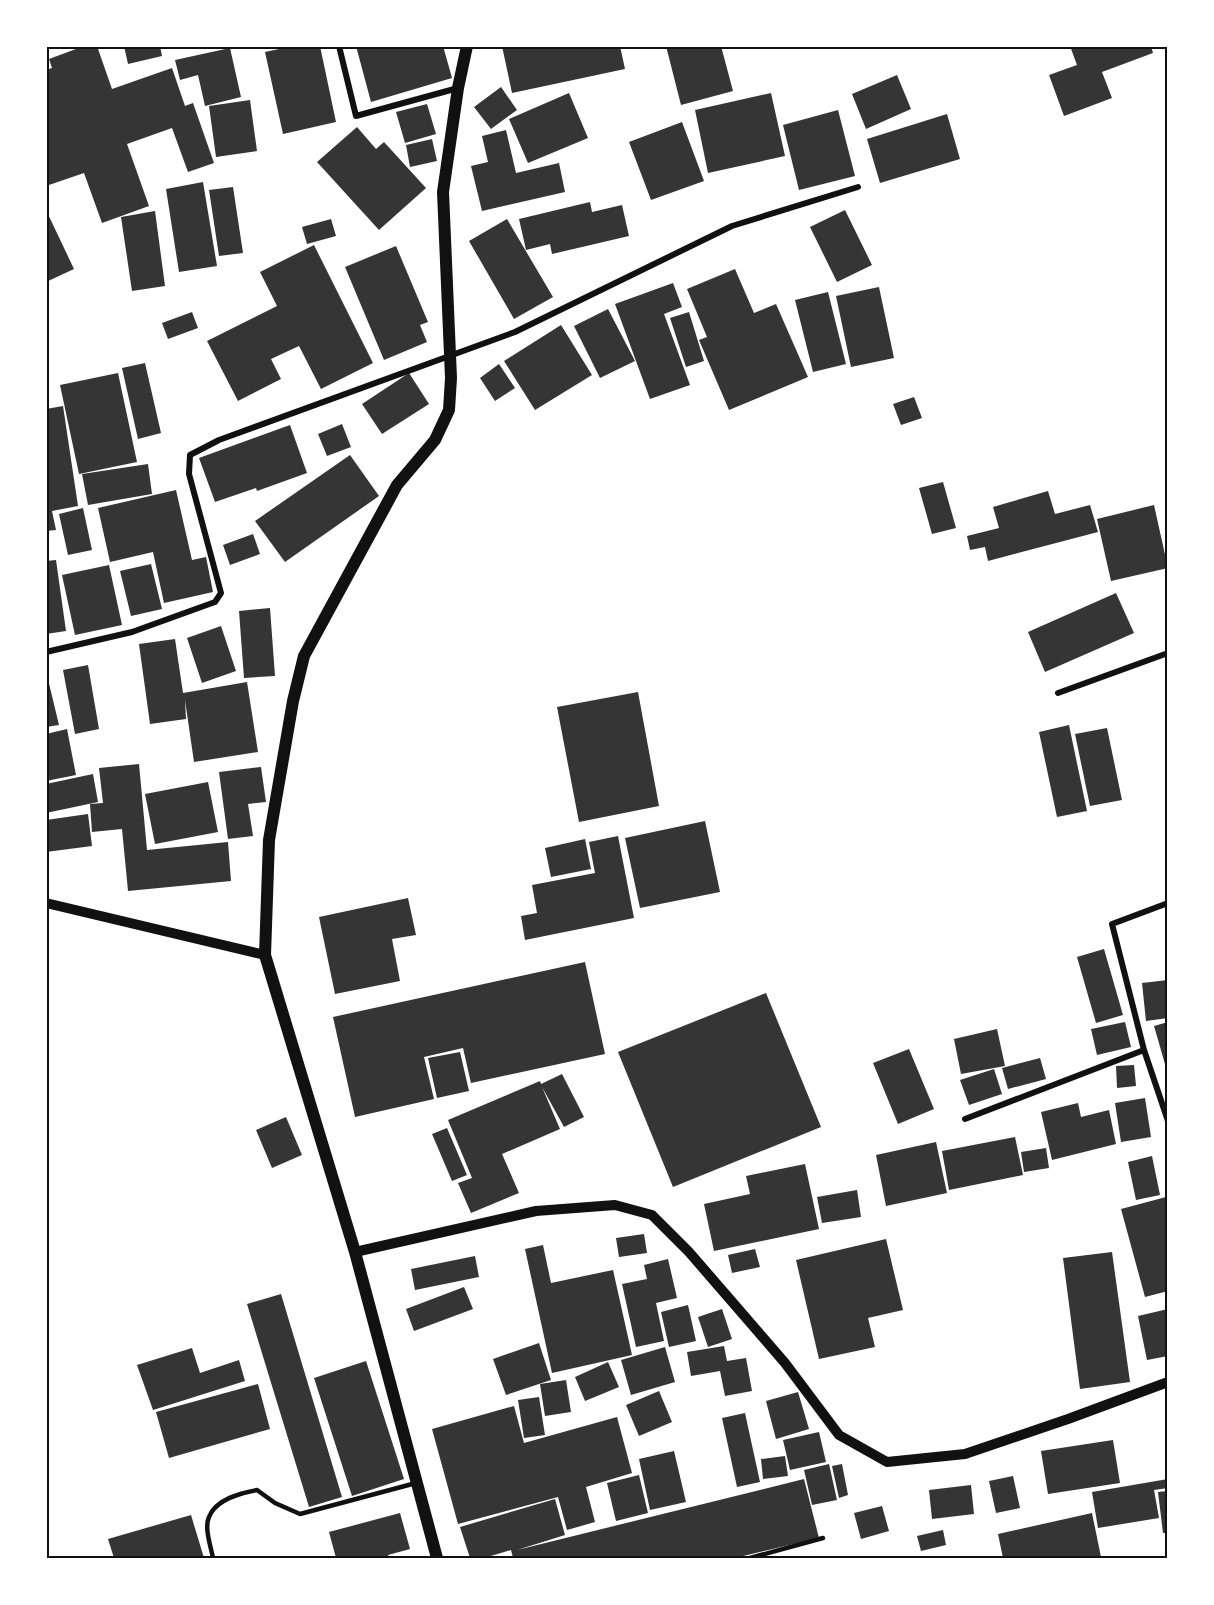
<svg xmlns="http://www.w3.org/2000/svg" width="1214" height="1605" font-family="Quicksand,sans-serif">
<rect width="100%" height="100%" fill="#fff"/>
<!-- building -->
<path fill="#353535" d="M84,46H97L112,89L172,68L185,106L193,103L214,163L188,172L172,128L127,144L149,206L102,223L84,173L46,186V70L52,68L49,59Z
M124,46H160L162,56L128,64Z
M293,46H320L336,122L283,134L265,52Z
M356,46H443L452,78L371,102Z
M502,46H620L625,69L512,93Z
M666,46H721L733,91L681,105Z
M1070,46H1151L1153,53L1102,72L1112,98L1064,116L1049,75L1077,65Z
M230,48L241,97L205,106L198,75L180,80L175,60Z
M897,75L911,109L866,129L852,94Z
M501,87L517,110L491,129L474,107Z
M569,93L588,138L528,163L509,119Z
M771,93L785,156L708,173L695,110Z
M250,100L257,151L216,157L209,106Z
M427,104L436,134L405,143L396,112Z
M838,110L855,176L799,190L783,125Z
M947,114L960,159L880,183L867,139Z
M682,122L704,181L651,200L629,142Z
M357,127L376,149L384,142L426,188L379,230L317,162Z
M506,130L516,173L559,163L565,192L482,211L471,166L488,162L482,136Z
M432,139L437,161L410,167L406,145Z
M203,182L217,266L179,272L166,189Z
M233,187L243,253L219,256L209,190Z
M590,202L592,212L622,205L629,236L552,254L550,244L526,250L519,219Z
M46,210L74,269L46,282Z
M845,210L872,265L837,282L810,227Z
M155,211L165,286L132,291L121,217Z
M331,219L336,236L307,244L302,227Z
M507,219L553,297L514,319L469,241Z
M314,245L373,363L321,389L299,346L271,359L281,379L238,401L207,341L277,306L260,272Z
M396,246L428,322L420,325L427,342L384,360L345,267Z
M735,269L754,313L776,304L808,377L729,410L699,340L707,337L687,289Z
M673,283L682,307L664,314L690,385L650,399L615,304Z
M879,287L894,358L851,367L836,296Z
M828,292L846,364L813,372L795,300Z
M608,309L635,361L600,378L574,326Z
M192,312L198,328L168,339L162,323Z
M689,312L704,361L686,367L670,318Z
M561,325L592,375L535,410L504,361Z
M145,363L161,433L138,439L122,368Z
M499,364L515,388L495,401L480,378Z
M118,373L137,462L79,474L60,385Z
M409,373L429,404L382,434L362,404Z
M914,397L922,418L901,425L893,404Z
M63,406L78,506L52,511L56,530L46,531V409Z
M342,424L351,447L327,456L318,434Z
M290,425L307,473L257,491L256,488L215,502L199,458Z
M350,455L379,496L285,562L255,521Z
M148,464L152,494L88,505L82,474Z
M943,482L956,528L932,534L919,488Z
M176,490L192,560L206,557L213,592L164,603L153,552L110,562L98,508Z
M1048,491L1055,514L1090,505L1098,532L988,561L985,547L970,550L967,536L999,528L993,507Z
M1154,505L1168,568L1111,581L1097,519Z
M83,508L92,550L68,555L59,514Z
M253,534L260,554L230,565L223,545Z
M56,560L66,631L46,634V561Z
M151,564L162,609L131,616L120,571Z
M109,565L122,625L75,635L62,575Z
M1116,593L1134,633L1045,672L1028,632Z
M270,608L275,676L244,678L239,611Z
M221,626L236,671L202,683L187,638Z
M175,639L183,693L247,682L258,752L194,762L185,700L186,719L150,724L139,644Z
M88,665L99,729L75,734L63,670Z
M46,671L59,725L46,727Z
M638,692L659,806L579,822L557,707Z
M1069,725L1087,811L1057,817L1039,732Z
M1107,728L1122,800L1090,806L1075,734Z
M67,729L76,775L46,781V734Z
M139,764L147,850L228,842L231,881L128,891L122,829L92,832L90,804L103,803L99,768Z
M261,767L266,802L248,804L253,836L228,839L219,772Z
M93,774L98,802L46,813V784Z
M208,782L218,832L155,844L145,794Z
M88,814L92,846L46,852V820Z
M705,821L720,892L640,908L625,838Z
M618,836L634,918L525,940L521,916L537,913L532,885L595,873L589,842Z
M585,839L591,869L551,877L545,848Z
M408,898L416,935L392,939L400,981L335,994L319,917Z
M1104,949L1123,1015L1096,1023L1077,957Z
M585,962L605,1054L471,1083L463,1048L424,1057L434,1099L355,1117L333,1017Z
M1168,980V1018L1146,1021L1142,983Z
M766,993L821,1127L673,1187L618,1052Z
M1125,1022L1131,1047L1097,1055L1091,1029Z
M1168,1022V1071H1167L1154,1026Z
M997,1029L1005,1066L961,1074L954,1039Z
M909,1049L934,1109L898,1124L873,1063Z
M460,1052L469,1091L437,1098L428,1058Z
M1040,1058L1046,1079L1008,1089L1002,1068Z
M1134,1065L1136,1086L1117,1088L1116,1066Z
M994,1069L1002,1094L969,1105L960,1080Z
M562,1074L584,1117L564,1127L542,1087L560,1129L502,1154L519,1193L471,1213L458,1183L472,1178L448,1120L540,1081L541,1084Z
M1145,1098L1151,1137L1121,1142L1115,1103Z
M1078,1103L1081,1117L1109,1110L1116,1144L1052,1160L1041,1112Z
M286,1117L302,1155L272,1168L256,1130Z
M447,1128L467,1175L452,1181L432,1134Z
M1015,1137L1023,1175L949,1190L942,1151Z
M936,1142L947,1193L886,1206L876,1155Z
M1046,1148L1049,1168L1024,1172L1021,1152Z
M1152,1156L1160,1195L1136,1200L1128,1162Z
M805,1164L819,1229L714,1251L704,1204L750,1194L746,1176Z
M857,1190L861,1217L822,1223L817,1197Z
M1168,1191V1291L1145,1297L1121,1209L1166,1197L1165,1192Z
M644,1234L647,1253L619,1257L616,1238Z
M886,1239L903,1310L868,1318L875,1347L819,1359L796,1260Z
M543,1245L551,1283L613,1270L632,1355L552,1373L525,1249Z
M755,1249L760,1267L732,1273L728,1255Z
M1112,1252L1130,1382L1080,1389L1063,1258Z
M475,1256L479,1277L415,1290L411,1269Z
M668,1259L677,1298L656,1303L664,1341L636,1347L622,1284L647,1279L644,1265Z
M464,1287L473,1309L414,1331L406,1309Z
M281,1294L342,1497L309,1507L247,1304Z
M688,1305L696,1341L669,1347L661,1312Z
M722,1309L732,1339L708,1347L698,1317Z
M1168,1309V1356L1147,1360L1138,1316Z
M539,1343L551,1380L506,1395L493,1359Z
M724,1346L727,1361L746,1358L752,1391L725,1396L720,1371L691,1376L687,1352Z
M665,1347L675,1382L631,1395L621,1360Z
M192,1348L200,1373L239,1360L245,1381L153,1410L137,1365Z
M366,1361L404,1479L352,1496L314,1378Z
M608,1362L619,1387L585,1401L575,1377Z
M566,1380L571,1412L545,1416L540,1384Z
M258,1384L270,1429L169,1458L156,1412Z
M659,1391L672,1422L639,1436L626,1405Z
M798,1392L809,1429L776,1439L766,1401Z
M539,1397L545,1435L524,1438L518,1400Z
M514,1406L524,1443L617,1417L632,1473L586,1487L595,1522L567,1530L558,1497L458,1524L432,1429Z
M745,1413L760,1482L737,1487L722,1418Z
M819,1432L826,1462L790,1470L783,1440Z
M1113,1440L1120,1483L1048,1494L1041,1451Z
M674,1451L686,1502L650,1510L639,1459Z
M785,1456L788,1476L763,1479L761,1459Z
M829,1464L837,1500L812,1505L804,1470Z
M842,1464L848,1495L839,1498L832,1466Z
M639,1475L648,1513L616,1521L607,1483Z
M1013,1476L1020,1508L996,1513L989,1481Z
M804,1479L819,1538L735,1558H513L511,1550L484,1558H470L460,1527L555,1499L565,1535L517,1550Z
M1168,1479V1488L1154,1490L1159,1518L1098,1528L1092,1492Z
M971,1485L974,1514L932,1519L929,1490Z
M1168,1491V1533H1163L1158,1492Z
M882,1506L889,1531L861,1539L854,1513Z
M400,1513L410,1549L388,1555L389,1558H336L329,1532Z
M1092,1513L1101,1557L1003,1558L998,1534Z
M191,1515L204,1558H114L108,1539Z
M943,1530L946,1545L921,1551L917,1536Z"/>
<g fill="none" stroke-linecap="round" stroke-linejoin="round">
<!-- service -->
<path stroke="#111" stroke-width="4.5" d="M213,1558C211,1547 204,1528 209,1517C216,1499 241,1493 257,1490L275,1503L300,1514L416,1483
M750,1558L823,1538"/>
<!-- minor -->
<path stroke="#111" stroke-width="6" d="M339,46L356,116L458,88
M46,652L132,632L215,602L221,593L189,474L190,455L219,440L515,332L732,226L858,187
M1058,693L1168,653
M1168,903L1112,924L1144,1050L1168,1121
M965,1119L1144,1050"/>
<!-- tertiary -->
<path stroke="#111" stroke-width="10" d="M46,903L265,955
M355,1252L536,1211L615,1205L652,1215L689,1252L785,1363L839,1435L887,1462L965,1454L1068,1419L1168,1382"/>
<!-- secondary -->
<path stroke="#111" stroke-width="12" d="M437,1558L355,1252L265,955L269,840L293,701L304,656L397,485L435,440L449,410L451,378L443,192L458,88L467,46"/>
</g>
<!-- border -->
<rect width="1214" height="1605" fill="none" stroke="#ffffff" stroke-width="96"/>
<rect x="48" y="48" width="1118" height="1509" fill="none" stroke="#111" stroke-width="2"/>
</svg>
